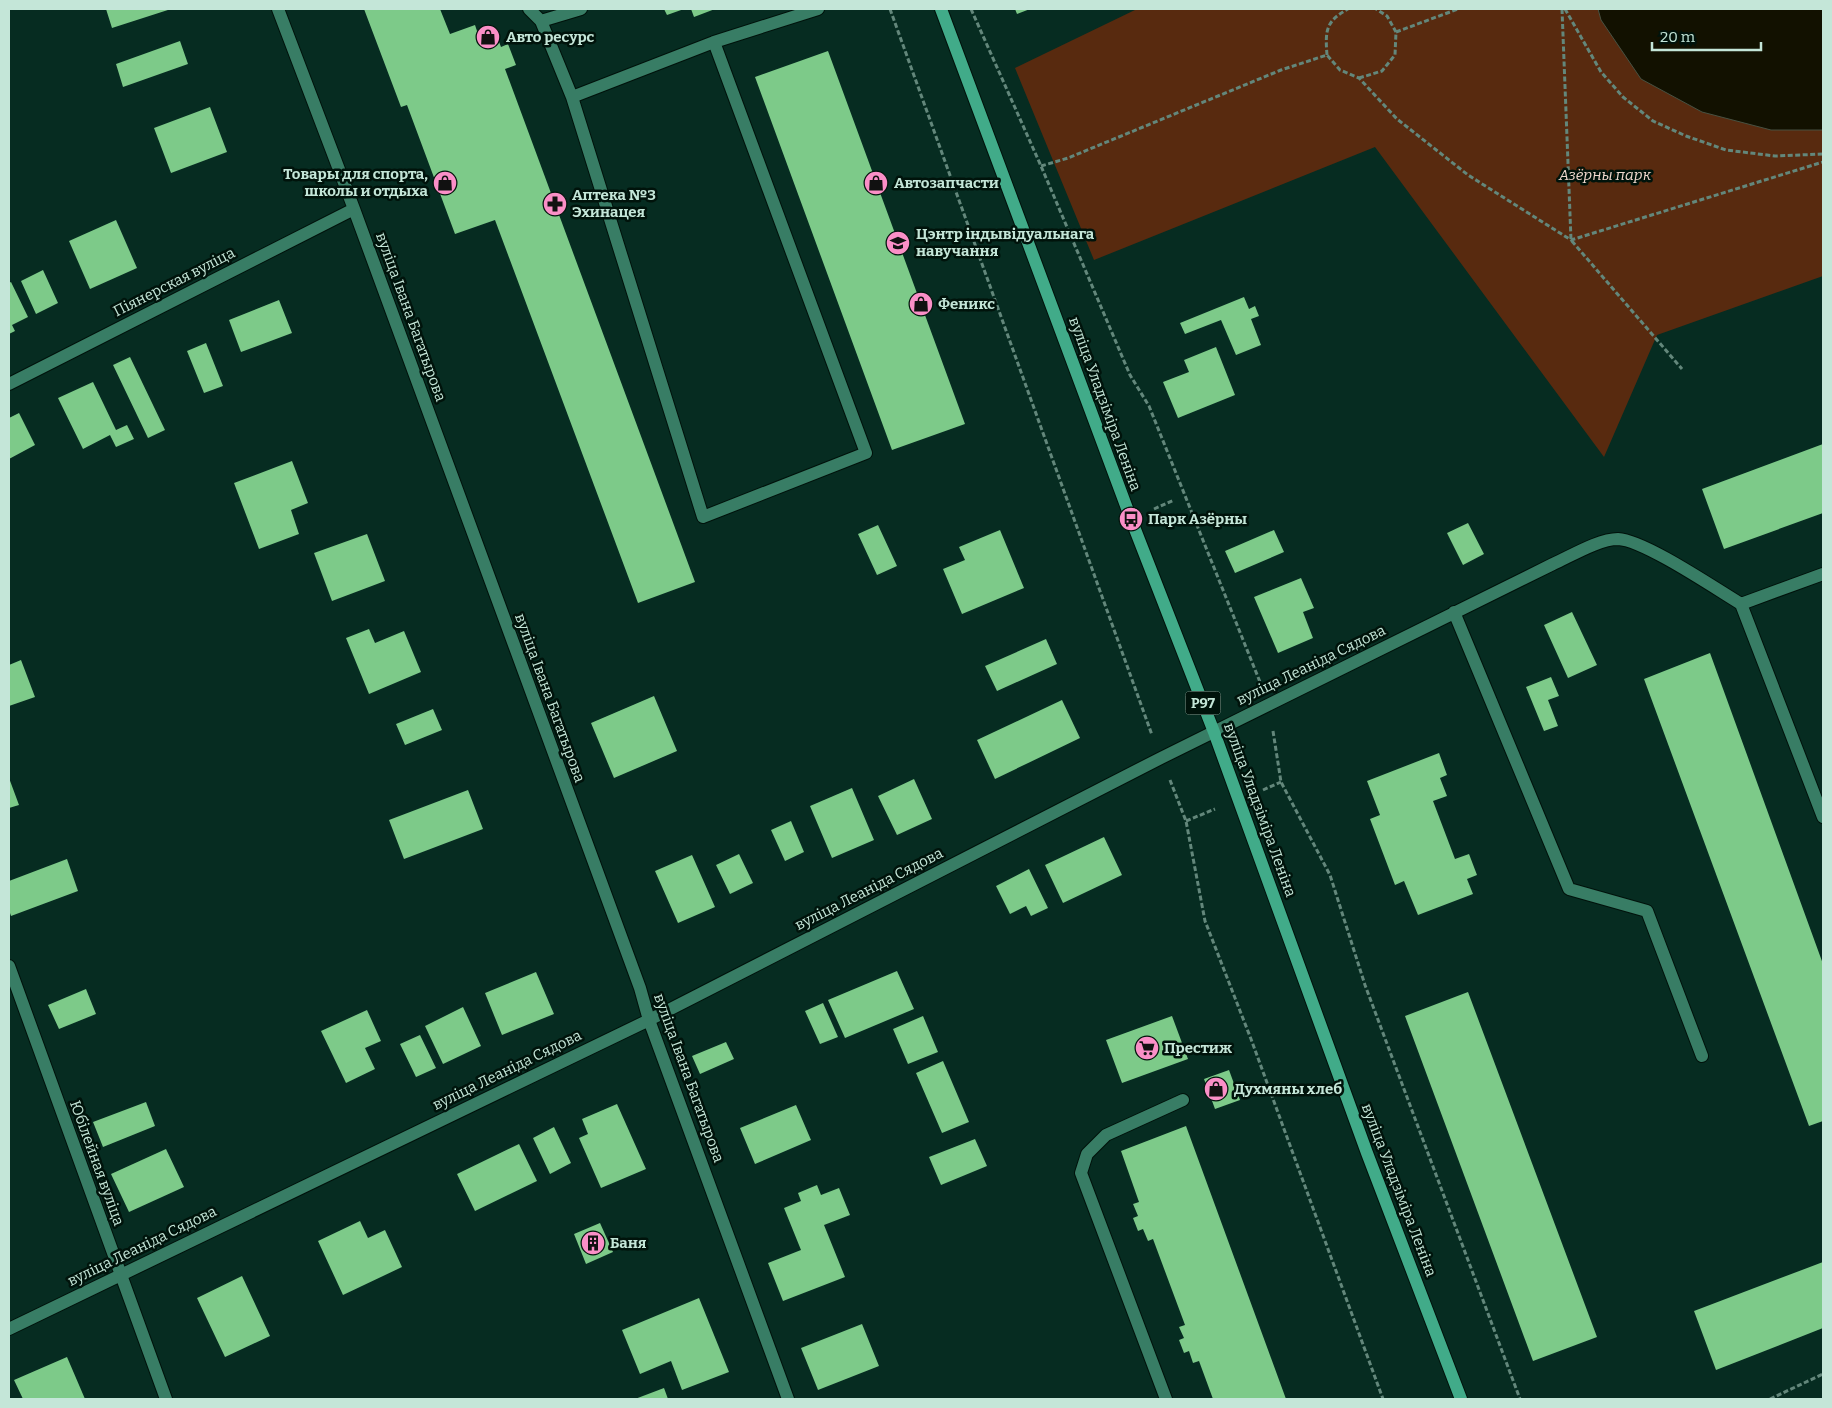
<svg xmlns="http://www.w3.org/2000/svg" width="1832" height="1408" font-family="Bitter,serif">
<rect width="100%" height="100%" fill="#062c21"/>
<!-- green -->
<path fill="#582a0f" d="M1137,9H1823V276L1657,335L1604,457L1375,147L1094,260L1015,68Z"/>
<!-- water -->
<path fill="#121100" stroke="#475141" d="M1598,9H1823V130H1771L1702,112L1641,79L1601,20Z"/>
<!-- building -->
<path fill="#7dca89" d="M106,9H171L112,28Z
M364,9H440L450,34L475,25L480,40L496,34L501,47L508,44L516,65L505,69L695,582L638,603L495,220L455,234L407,105L401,107Z
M664,9H684L667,15Z
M691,9H715L694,17Z
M1015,9H1030L1017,14Z
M180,41L188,64L123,87L116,64Z
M828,51L965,424L892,450L755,77Z
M210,107L227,152L171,173L154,128Z
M116,220L137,268L90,289L69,241Z
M43,270L58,303L36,314L21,281Z
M11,282L28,317L12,325L15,331L9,334V283Z
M1244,297L1249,309L1255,306L1259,316L1251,319L1261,345L1236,355L1221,320L1185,334L1180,323Z
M279,300L292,333L241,352L229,320Z
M206,343L223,386L204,393L187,351Z
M1216,347L1235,395L1178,418L1163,382L1189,372L1184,360Z
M130,357L165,430L148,438L113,365Z
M93,382L116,430L127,425L134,439L116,447L110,435L83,449L58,398Z
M19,413L35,445L9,459V418Z
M1823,444V513L1724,549L1702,489Z
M292,461L308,503L291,510L299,534L259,549L234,483Z
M1468,523L1484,554L1463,565L1447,533Z
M878,525L897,566L877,575L858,534Z
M1000,530L1024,588L962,614L943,569L965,560L959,547Z
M1274,530L1284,552L1235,573L1225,551Z
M367,534L385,581L332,601L314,553Z
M1301,578L1314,608L1303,612L1313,638L1278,653L1254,597Z
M1572,612L1597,665L1568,678L1544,625Z
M369,629L375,643L404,631L421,672L369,694L346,638Z
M1046,639L1057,664L997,691L985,666Z
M1710,653L1823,964V1121L1809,1126L1644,679Z
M21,660L35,697L9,706V665Z
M1551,677L1559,696L1548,700L1558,726L1544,731L1526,687Z
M654,696L677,751L614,778L591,723Z
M1062,700L1080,738L995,779L977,740Z
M433,709L442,730L405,745L396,724Z
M1439,753L1447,775L1440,778L1447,796L1433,801L1455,859L1469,854L1477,875L1467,879L1473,894L1418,915L1404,881L1395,885L1370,819L1380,815L1367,781Z
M9,778L19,805L9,808Z
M914,779L932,819L897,835L878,796Z
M852,788L874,840L832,858L810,806Z
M468,790L483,829L404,859L389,820Z
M791,821L804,852L785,861L771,830Z
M1104,837L1122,875L1063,903L1045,865Z
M739,854L753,883L730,894L716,865Z
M692,855L715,907L678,923L655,871Z
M67,859L78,891L11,916L9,910V881Z
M1029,869L1048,908L1031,916L1026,906L1010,914L996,886Z
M897,971L914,1009L845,1038L828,1000Z
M536,972L554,1014L502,1035L485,993Z
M86,989L96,1014L59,1029L48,1005Z
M1468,992L1597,1337L1533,1361L1405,1016Z
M823,1003L838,1037L820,1044L805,1011Z
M463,1007L481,1046L443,1064L425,1026Z
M367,1010L381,1041L365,1048L375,1069L346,1083L321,1031Z
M923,1016L938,1052L908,1064L893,1029Z
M1172,1016L1188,1059L1122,1083L1106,1040Z
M420,1035L436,1068L416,1077L400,1044Z
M726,1042L734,1059L700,1074L692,1056Z
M943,1061L969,1122L942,1133L916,1073Z
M1229,1070L1240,1100L1215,1109L1204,1079Z
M146,1102L155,1126L103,1147L93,1122Z
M617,1104L646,1169L601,1188L579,1138L588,1134L582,1119Z
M796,1105L811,1140L755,1164L740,1128Z
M1186,1126L1286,1399H1213L1199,1361L1193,1363L1189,1351L1184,1353L1179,1340L1184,1338L1179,1327L1185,1325L1153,1239L1148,1241L1143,1229L1138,1231L1133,1218L1138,1216L1133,1204L1139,1202L1121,1151Z
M554,1127L571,1163L550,1174L533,1138Z
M975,1139L987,1166L941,1185L929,1157Z
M519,1144L537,1181L475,1211L457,1174Z
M166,1149L184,1187L129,1212L111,1174Z
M817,1185L821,1195L839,1188L850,1215L824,1225L845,1277L783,1301L768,1263L801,1250L784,1208L801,1201L798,1193Z
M360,1221L368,1238L385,1230L402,1267L343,1295L318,1241Z
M600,1223L613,1252L586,1264L574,1234Z
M1823,1262V1328L1716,1370L1694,1311Z
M242,1276L270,1336L225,1357L197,1298Z
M699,1298L729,1372L682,1390L671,1361L640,1374L622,1330Z
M862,1324L879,1366L818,1390L801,1348Z
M67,1357L85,1399H23L14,1380Z
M664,1388L668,1399H635Z"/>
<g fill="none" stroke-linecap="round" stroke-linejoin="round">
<!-- minor casing -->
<g stroke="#01120b" stroke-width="14">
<path id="minor" d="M278,9L354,209L640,988L649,1020L788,1399
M529,9L541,21L572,97L703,517L866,453L714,42
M541,21L581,9
M572,97L714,42L818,9
M9,384L354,209
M1741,604L1823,817
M1741,604L1823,574
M1454,612L1569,889L1647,911L1702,1056
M9,966L166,1399
M9,1329L649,1020L1161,758L1553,564C1571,556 1599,539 1618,539C1644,540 1716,589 1741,604
M1166,1399L1081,1173L1087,1154L1106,1135L1183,1100"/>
</g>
<!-- major casing -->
<g stroke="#01120b" stroke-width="14">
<path id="major" d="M941,9L1131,519L1214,732L1367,1153L1461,1399"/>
</g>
<!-- path -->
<path stroke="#63877b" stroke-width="3" stroke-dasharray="5 2.5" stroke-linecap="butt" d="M890,9L1152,735
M971,9L1041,166L1130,375L1149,406L1260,682
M1562,9L1571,240L1682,369
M1565,9L1601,72L1623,97L1653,121L1686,136L1726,150L1775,156L1823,154
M1396,32L1458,9
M1327,55C1325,30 1326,21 1348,9
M1359,78L1382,71L1395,55L1396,32L1387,16L1376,9
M1041,166L1068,158L1281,70L1327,55L1340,70L1359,78L1397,119L1468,175L1571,240L1823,162
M1154,509L1174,500
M1273,731L1281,782L1330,875L1365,985L1520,1399
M1170,780L1186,821L1205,921L1251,1039L1383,1399
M1263,790L1281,782
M1186,821L1215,809
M1770,1399L1823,1374"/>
<!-- minor -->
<use href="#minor" stroke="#387d65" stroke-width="12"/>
<!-- major -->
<use href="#major" stroke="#41ab89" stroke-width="12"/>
</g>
<!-- icons -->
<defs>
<g id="shop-disc" transform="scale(1.25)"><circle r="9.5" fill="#fa8fc7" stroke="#00130b"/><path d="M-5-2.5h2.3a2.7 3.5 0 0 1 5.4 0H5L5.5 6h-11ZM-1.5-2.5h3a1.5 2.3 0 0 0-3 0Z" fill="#111"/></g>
<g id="pharmacy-disc" transform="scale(1.25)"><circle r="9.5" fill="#fa8fc7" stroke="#00130b"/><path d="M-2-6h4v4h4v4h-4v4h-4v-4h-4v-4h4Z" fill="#111"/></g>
<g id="school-disc" transform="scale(1.25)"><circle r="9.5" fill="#fa8fc7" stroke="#00130b"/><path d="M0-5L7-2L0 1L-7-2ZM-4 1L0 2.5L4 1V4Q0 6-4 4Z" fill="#111"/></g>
<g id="bus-disc" transform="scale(1.25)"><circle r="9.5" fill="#fa8fc7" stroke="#00130b"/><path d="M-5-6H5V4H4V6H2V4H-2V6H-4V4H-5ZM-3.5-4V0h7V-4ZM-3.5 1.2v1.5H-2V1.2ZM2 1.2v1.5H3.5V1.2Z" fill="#111"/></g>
<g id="supermarket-disc" transform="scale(1.25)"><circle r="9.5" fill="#fa8fc7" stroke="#00130b"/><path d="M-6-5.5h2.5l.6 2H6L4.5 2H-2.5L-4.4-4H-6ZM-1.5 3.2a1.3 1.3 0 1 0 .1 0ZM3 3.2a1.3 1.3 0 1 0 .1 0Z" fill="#111"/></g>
<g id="building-disc" transform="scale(1.25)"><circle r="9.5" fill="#fa8fc7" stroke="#00130b"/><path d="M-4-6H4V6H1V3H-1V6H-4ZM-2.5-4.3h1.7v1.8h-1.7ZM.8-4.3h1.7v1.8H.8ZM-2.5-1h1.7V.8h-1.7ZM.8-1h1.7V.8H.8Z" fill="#111"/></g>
</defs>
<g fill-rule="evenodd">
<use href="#shop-disc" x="488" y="37"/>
<use href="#shop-disc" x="445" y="183"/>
<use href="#shop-disc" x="876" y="183"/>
<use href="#pharmacy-disc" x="555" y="204"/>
<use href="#school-disc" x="898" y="243"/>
<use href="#shop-disc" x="921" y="304"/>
<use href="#bus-disc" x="1131" y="519"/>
<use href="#supermarket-disc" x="1147" y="1048"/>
<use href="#shop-disc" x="1216" y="1089"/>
<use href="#building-disc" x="593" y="1243"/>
</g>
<g text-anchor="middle" stroke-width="5" stroke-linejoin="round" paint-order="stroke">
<!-- shield labels -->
<rect fill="#00130b" stroke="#89a79a" stroke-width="1" x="1185.5" y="691.5" width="35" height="23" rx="4"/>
<g font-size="14" font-weight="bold" fill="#c4e6d8">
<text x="1203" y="708">Р97</text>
</g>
<!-- poi labels -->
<g font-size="15" font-weight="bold" fill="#c4e6d8" stroke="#00130b" text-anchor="start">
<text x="506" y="42">Авто ресурс</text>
<text x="428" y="179" text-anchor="end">Товары для спорта,<tspan x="428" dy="17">школы и отдыха</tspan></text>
<text x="894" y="188">Автозапчасти</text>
<text x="572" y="200">Аптека №3<tspan x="572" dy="17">Эхинацея</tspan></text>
<text x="916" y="239">Цэнтр індывідуальнага<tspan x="916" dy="17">навучання</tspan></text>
<text x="938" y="309">Феникс</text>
<text x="1148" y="524">Парк Азёрны</text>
<text x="1164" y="1053">Престиж</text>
<text x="1234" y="1094">Духмяны хлеб</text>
<text x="610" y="1248">Баня</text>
</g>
<!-- park labels -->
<g font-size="15" font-style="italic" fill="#efd8cd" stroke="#00130b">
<text x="1605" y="180">Азёрны парк</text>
</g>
<!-- street labels -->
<g font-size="15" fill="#c4e6d8" stroke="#00130b">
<text transform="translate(174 282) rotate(-27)" y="5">Піянерская вуліца</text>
<text transform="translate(411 317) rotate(70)" y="5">вуліца Івана Багатырова</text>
<text transform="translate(1105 404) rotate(70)" y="5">вуліца Уладзіміра Леніна</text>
<text transform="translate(1311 665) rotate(-26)" y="5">вуліца Леаніда Сядова</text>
<text transform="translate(550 698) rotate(70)" y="5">вуліца Івана Багатырова</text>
<text transform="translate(1260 810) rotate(70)" y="5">вуліца Уладзіміра Леніна</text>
<text transform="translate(869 889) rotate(-27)" y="5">вуліца Леаніда Сядова</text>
<text transform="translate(507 1070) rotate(-26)" y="5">вуліца Леаніда Сядова</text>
<text transform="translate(689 1078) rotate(70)" y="5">вуліца Івана Багатырова</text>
<text transform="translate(97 1163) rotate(70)" y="5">Юбілейная вуліца</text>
<text transform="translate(1399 1190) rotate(69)" y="5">вуліца Уладзіміра Леніна</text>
<text transform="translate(142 1246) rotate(-26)" y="5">вуліца Леаніда Сядова</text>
</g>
</g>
<!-- border -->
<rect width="1832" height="1408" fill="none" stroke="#c4e6d8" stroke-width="20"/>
<!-- scale -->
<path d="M1652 42v8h109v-8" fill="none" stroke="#c4e6d8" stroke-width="2.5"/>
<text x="1660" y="42" font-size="15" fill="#c4e6d8" stroke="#00130b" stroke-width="4" paint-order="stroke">20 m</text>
</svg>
